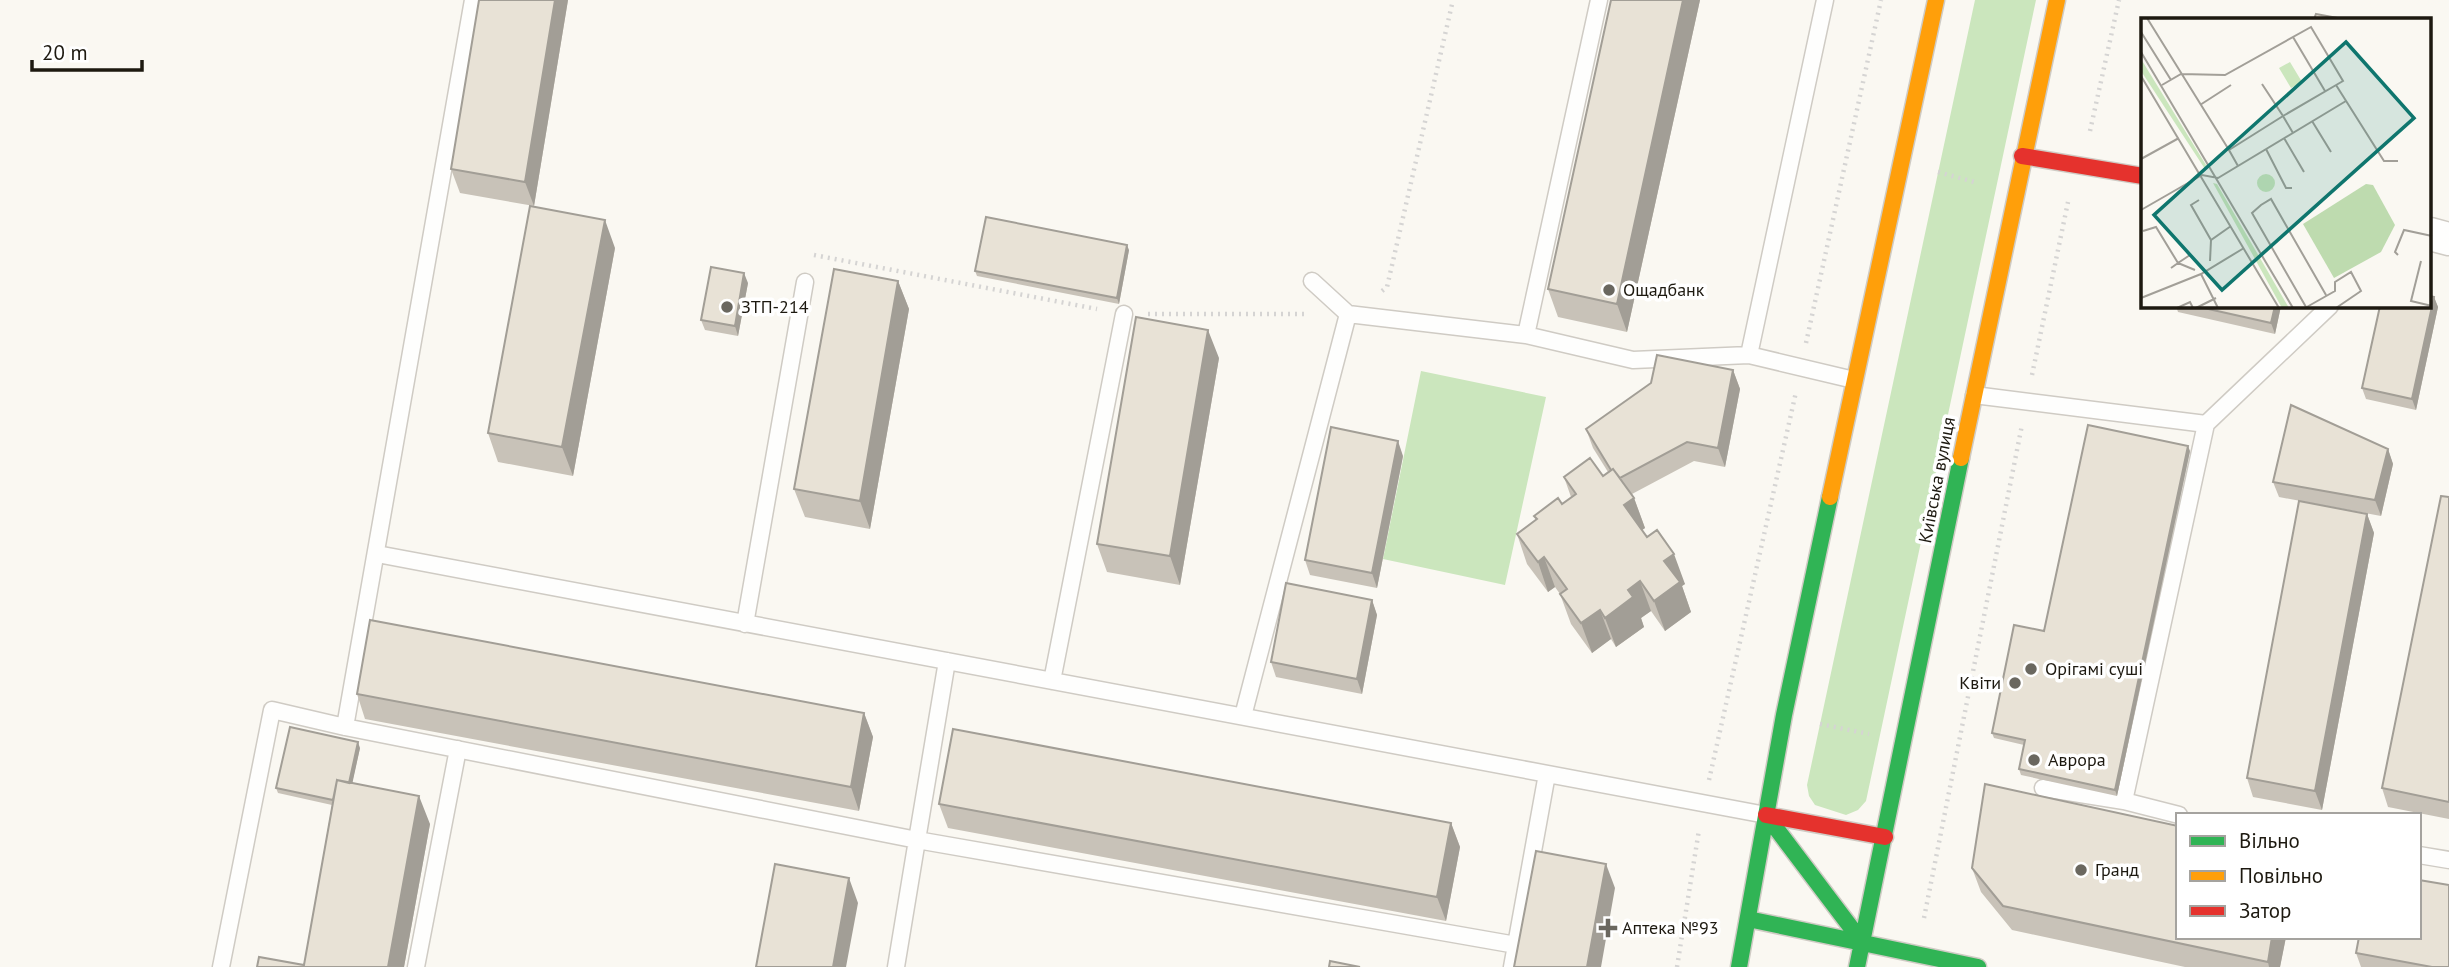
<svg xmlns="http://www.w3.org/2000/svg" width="2449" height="967" font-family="'PT Sans',sans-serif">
<rect width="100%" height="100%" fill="#faf8f2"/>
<!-- green -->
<path fill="#cbe6bd" d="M1975,0H2036L1866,801L1858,810L1846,815L1815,805L1809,796L1807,785Z
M1421,371L1546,397L1505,585L1383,559Z"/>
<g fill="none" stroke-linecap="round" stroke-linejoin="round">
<!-- lane casing -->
<g stroke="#cfcbc4" stroke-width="19">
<path id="lane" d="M1599,0L1526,335L1633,360L1749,355L1825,0
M1348,314L1526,335
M1749,355L1854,380
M1974,395L2206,424L2124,801L2043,788
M2206,424L2330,306
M377,554L1766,815
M745,624L805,282
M1052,681L1124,314
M1243,716L1348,314L1312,281
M345,727L473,0
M2124,801L2179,815
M2419,855L2449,860
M221,967L272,710L345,727L917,840L947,661
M416,967L458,749
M896,967L917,840L1516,945L1547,774
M1512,967L1516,945"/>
</g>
<!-- street casing -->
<g stroke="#cfcbc4" stroke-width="35">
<path id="street" d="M2430,234L2449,239"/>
</g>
<!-- fast casing -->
<g stroke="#cfcbc4" stroke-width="19">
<path id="fast" d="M1766,815L1862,942
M1748,919L1978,967
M1739,967L1784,715L1830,497
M1857,967L1961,458"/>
</g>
<!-- slow casing -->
<g stroke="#cfcbc4" stroke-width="19">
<path id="slow" d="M1961,458L2057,0
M1830,497L1936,0"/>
</g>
<!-- jam casing -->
<g stroke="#cfcbc4" stroke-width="19">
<path id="jam" d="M2022,156L2143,176
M1766,815L1885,837"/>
</g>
<!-- path -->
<path stroke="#d5d4d3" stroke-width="4.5" stroke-dasharray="2 5" stroke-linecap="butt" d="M2090,131L2119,0
M1938,172L1978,183
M814,255L1097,309
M1382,291L1387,287L1453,0
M1148,314H1307
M1806,343L1881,0
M2032,375L2068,202
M1820,724L1869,734
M1709,780L1796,392
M1924,918L2022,425
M1677,967L1699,830"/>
<!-- lane -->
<use href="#lane" stroke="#fefefd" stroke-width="16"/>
<!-- street -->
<use href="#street" stroke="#fefefd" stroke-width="32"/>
<!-- fast -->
<use href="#fast" stroke="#30b455" stroke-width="16"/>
<!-- slow -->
<use href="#slow" stroke="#ff9f0a" stroke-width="16"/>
<!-- jam -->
<use href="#jam" stroke="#e5322d" stroke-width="16"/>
</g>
<!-- wall -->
<path fill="#c8c2b8" d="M479,0H568L534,206L460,193L451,169Z
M1611,0H1700L1627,332L1558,317L1548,289Z
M615,248L573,476L498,462L488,433Z
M1129,250L1119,304L977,276L975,271Z
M898,281L909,309L870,529L805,517L794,489Z
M748,283L738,336L705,330L701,320Z
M2434,297L2438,307L2416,410L2366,399L2362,388Z
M2176,306H2281L2275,334L2178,312Z
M1219,358L1180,585L1107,572L1097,544Z
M1733,370L1740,389L1725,467L1694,461L1632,494L1634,498L1645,528L1642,530L1685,584L1682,586L1691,612L1665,631L1651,611L1641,618L1644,627L1616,647L1611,639L1592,653L1571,624L1560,594L1555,587L1548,592L1527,564L1517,534L1536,520L1534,516L1562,504L1571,497L1564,477L1603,476L1608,472L1593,448L1586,429Z
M2388,449L2393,464L2381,516L2279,497L2273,482Z
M2190,451L2117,796L2021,775L2019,769L2024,745L1994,738L1992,733L2044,631Z
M1403,456L1377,588L1310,575L1305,560Z
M2449,497V819L2388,807L2382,788Z
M2367,514L2374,533L2322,810L2253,797L2247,778Z
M1372,600L1377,615L1362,694L1276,677L1271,662Z
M357,694L864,713L873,737L859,811L365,719Z
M360,748L352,783L430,824L404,967H257L304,965L332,805L278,793L276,788Z
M939,804L1451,823L1460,847L1446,921L948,828Z
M1972,868L2286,937L2280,967H2185L2012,930L1981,892Z
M2356,953L2449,967H2361Z"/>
<!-- shaded-wall -->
<path fill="#a29e96" d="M555,0H568L534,206L525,182Z
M1683,0H1700L1627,332L1617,304Z
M605,220L615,248L573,476L562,447Z
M1127,245L1129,250L1119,304L1117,298Z
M744,273L748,283L738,336L735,326Z
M898,281L909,309L870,529L860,501Z
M2434,297L2438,307L2416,410L2412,399Z
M2275,306H2281L2275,334L2271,323Z
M1208,330L1219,358L1180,585L1170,556Z
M1733,370L1740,389L1725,467L1718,448Z
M1398,441L1403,456L1377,588L1372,573Z
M2188,446L2190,451L2117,796L2115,790Z
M2388,449L2393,464L2381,516L2375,500Z
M1634,498L1645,528L1635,535L1624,505Z
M2367,514L2374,533L2322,810L2315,791Z
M1674,554L1685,584L1682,586L1691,612L1665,631L1654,601L1664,561Z
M1544,557L1555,587L1548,592L1538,562Z
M1640,581L1651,611L1641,618L1644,627L1616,647L1605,618L1628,590Z
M1372,600L1377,615L1362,694L1357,679Z
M1600,610L1611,639L1592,653L1581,623Z
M864,713L873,737L859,811L851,787Z
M358,742L360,748L347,808L345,803Z
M419,796L430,824L404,967H388Z
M1451,823L1460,847L1446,921L1437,897Z
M1606,864L1615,888L1601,967H1587Z
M849,878L858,903L846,967H833Z
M2272,937H2286L2280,967H2269L2268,962Z"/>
<!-- building -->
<path fill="#e8e2d6" stroke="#a29e96" stroke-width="2" d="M479,0H555L525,182L451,169Z
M1611,0H1683L1617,304L1548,289Z
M2316,14L2343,19H2314Z
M530,206L605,220L562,447L488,433Z
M986,217L1127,245L1117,298L975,271Z
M711,267L744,273L735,326L701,320Z
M834,269L898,281L860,501L794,489Z
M2430,296L2434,297L2412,399L2362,388L2380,306H2430Z
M2195,306H2275L2271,323Z
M1136,317L1208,330L1170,556L1097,544Z
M1657,355L1733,370L1718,448L1687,442L1620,478L1613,469L1611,470L1586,429L1651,383Z
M2291,405L2388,449L2375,500L2273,482Z
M2088,425L2188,446L2115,790L2019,769L2025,740L1992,733L2014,625L2044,631Z
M1331,427L1398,441L1372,573L1305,560Z
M1590,458L1603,476L1613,469L1634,498L1624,505L1647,537L1657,530L1674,554L1664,561L1680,582L1654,601L1640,581L1628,590L1633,597L1605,618L1600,610L1581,623L1560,594L1567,589L1544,557L1538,562L1517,534L1537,519L1534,516L1558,498L1562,504L1576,494L1564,477Z
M2441,496L2449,497V802L2382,788Z
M2299,501L2367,514L2315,791L2247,778Z
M1286,583L1372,600L1357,679L1271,662Z
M370,620L864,713L851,787L357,694Z
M290,727L358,742L349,783L337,780L333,800L276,788Z
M953,729L1451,823L1437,897L939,804Z
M337,780L419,796L388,967H257L259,957L304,965Z
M1985,784L2178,826V937H2272L2268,962L2003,906L1972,868Z
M1536,851L1606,864L1587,967H1514Z
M775,864L849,878L833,967H756Z
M2419,880L2449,885V967H2432L2356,953L2359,937H2419Z
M1330,961L1360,967H1329Z"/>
<!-- markers -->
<g fill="#6a675f" stroke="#fff" stroke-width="2.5">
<circle cx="1609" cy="290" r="7"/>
<circle cx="727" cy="307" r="7"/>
<circle cx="2031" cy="669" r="7"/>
<circle cx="2015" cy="683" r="7"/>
<circle cx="2034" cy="760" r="7"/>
<circle cx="2081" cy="870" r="7"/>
<path d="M1604.5 917.5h7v7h7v7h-7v7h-7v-7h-7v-7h7z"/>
</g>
<g text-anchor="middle" stroke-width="7" stroke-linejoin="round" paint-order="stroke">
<!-- poi labels -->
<g font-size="18" fill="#1d1910" stroke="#fff" text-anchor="start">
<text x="1623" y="296">Ощадбанк</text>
<text x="741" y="313">ЗТП-214</text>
<text x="2045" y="675">Орігамі суші</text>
<text x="2001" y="689" text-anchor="end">Квiти</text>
<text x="2048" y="766">Аврора</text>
<text x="2095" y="876">Гранд</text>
<text x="1622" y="934">Аптека №93</text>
</g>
<!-- street labels -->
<g font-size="18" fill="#1d1910" stroke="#fff">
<text transform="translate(1937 480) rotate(-79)" y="6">Київська вулиця</text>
</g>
</g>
<!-- overview -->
<g transform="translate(2141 18)">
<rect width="290" height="290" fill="#faf8f2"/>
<path d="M0,41L65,147L64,151L0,53ZM149,44L161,64L150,70L138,50ZM116 165a9 9 0 1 1 18 0a9 9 0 1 1-18 0ZM72,165L76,166L148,290H141Z" fill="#cbe6bd"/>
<path d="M225,166L232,167L254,207L240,234L193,260L162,206Z" fill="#bedbaf"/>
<path fill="none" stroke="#a29f98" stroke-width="2" d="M6,0L88,132M0,14L30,62M152,19L184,73M0,34L152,290M0,58L138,290M21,67L40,56L84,57L170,9L202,63L142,98L152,115M195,67L243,143H257M59,87L90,67M171,103L190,134M143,120L163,154M125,131L145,170H151M0,141L38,120M97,148L88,132L142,98L121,66M58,182L50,187L70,222L90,208M0,192L61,157L77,160L205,83M2,213L15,209L37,245L30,250M49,237L37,245L54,252M257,237L254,234L263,212L291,218M69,243L70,222M280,243L270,283L291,288M60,256L77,290M0,280L60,256L103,230M165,289L111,195L120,187L130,181L185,277M36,290L49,284L52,290M55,290L75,280M164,290L194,273V264L210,254L220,273L195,290"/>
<path fill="#0f766e" fill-opacity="0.15" stroke="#0f766e" stroke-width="3.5" d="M205,24L273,100L81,272L13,197Z"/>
<rect width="290" height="290" fill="none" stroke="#1d1910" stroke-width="3.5"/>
</g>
<!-- legend -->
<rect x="2176" y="813" width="245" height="126" fill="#ffffff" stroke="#a5a39f" stroke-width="2"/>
<rect x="2190" y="836" width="35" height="10" fill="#30b455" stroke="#a5a39f" stroke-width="2"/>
<text x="2239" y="848" font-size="21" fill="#1d1910">Вільно</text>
<rect x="2190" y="871" width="35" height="10" fill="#ff9f0a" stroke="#a5a39f" stroke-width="2"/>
<text x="2239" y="883" font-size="21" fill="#1d1910">Повільно</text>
<rect x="2190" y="906" width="35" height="10" fill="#e5322d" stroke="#a5a39f" stroke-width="2"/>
<text x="2239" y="918" font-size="21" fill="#1d1910">Затор</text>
<!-- scale -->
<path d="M32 60v10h110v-10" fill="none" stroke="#1d1910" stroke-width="3.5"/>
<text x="42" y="60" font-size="21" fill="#1d1910" stroke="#ffffff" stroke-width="5" paint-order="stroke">20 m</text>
</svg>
